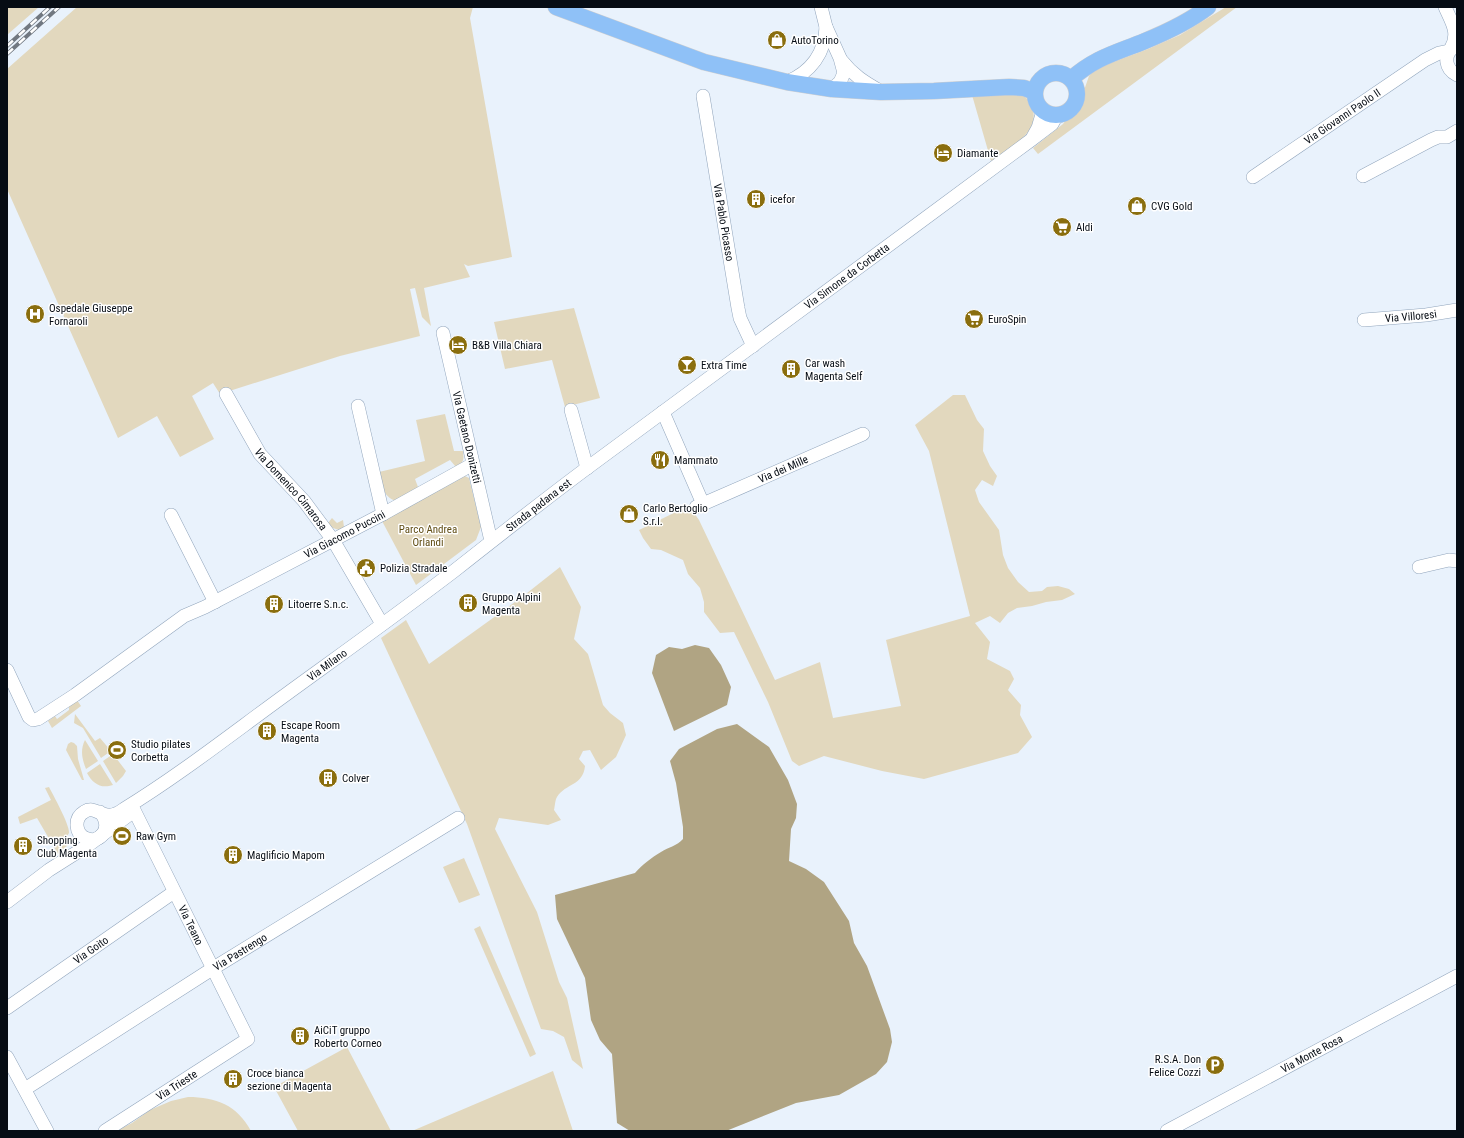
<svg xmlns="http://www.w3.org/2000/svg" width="1464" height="1138" font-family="'Roboto Condensed',sans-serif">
<rect width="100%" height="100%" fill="#e9f2fc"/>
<!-- green -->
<path fill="#e2d8be" d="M7,7H39L7,35Z
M77,7H473L470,18L512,257L468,266L464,264L470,277L424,288L431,326L422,317L415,288L410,289L420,336L340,356L220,394L213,383L192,396L214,439L180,457L157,416L118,438L7,189V69Z
M1226,7H1237L1038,154L1033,148L1063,124L1081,99L1089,76L1095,69L1148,49L1180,35Z
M1011,92C1015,93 1021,94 1025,97C1029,100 1032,106 1033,110C1039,134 1008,149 991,161L972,95Z
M574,308L600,398L565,407L552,360L505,369L494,322Z
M953,395H965L977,420L984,429L983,451L990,466L997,476L993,486L982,480L975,490L979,502L999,530L1003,555L1008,568L1018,582L1029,592L1042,591L1047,587L1058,586L1069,589L1075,594L1062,600L1046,602L1032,606L1017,608L1008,613L1000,623L990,616L975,623L990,642L987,659L1010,671L1014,679L1008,690L1021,705L1020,715L1032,737L1018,753L924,779L882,771L824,756L799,766L792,761L768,702L734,632L720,633L704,612V602L700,588L688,574L683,560L661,550L651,549L643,538L639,530L682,509L692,510L699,520L775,680L820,662L833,718L901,706L886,640L970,616L929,451L915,425Z
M445,414L454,451H463C464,460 464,462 456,467L450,460L415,479L418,487L396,501C382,496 383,486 379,472L425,461L416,420Z
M465,476L469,478L481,527L476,540L416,585L382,521Z
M332,518L337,523L343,520L344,527L339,530L333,528L328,523Z
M560,567L581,607L574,639L588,654L603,705L610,713L623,723L626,735L616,757L601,770L590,750L583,751L579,759L585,766C583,786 566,783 557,797C555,800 555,806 554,810L561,820L548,825L499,818L495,829L537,912L559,982L567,998L583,1069L572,1060L564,1037L553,1031L541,1029L467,824L381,638L406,620L429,664L522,597Z
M77,700L81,706L52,728L48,721L55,716L57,719L69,710V706Z
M75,714L95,741L100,738L111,751L101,758L83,728L74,723Z
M85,740L98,761L86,769C82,759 80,750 85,740Z
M71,742L74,743L77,746L78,759L84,780H82L66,750L68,744Z
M113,754L126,771L123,776L116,783L103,761Z
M100,764L113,785C101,789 93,784 87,773Z
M49,787C53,795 70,825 69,833C68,835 66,837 65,838L68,845L58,854L37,818L20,824L18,817L51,800L45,788Z
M464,858L480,895L459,903L443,867Z
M480,926L536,1054L530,1057L474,929Z
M347,1047L391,1131H298L274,1087Z
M553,1071L573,1131H412Z
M188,1097C216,1097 237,1105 251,1131H116L132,1123L150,1110L171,1101Z"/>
<!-- water -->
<path fill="#b0a483" d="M695,645L709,648L721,665L731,687L727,705L674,731L652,673L656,655L669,647L682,649Z
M737,724L769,747L788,780L797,804L796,818L791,829L789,861L806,869L824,882L849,921L854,943L867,966L890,1029L892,1042L887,1062L876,1074L839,1095L796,1103L726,1131H630L617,1123L612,1054L600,1040L591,1020L585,978L557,919L555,895L635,873C643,864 651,858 661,852C669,847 677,846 683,839V827L676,783L670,761L679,749L717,729Z"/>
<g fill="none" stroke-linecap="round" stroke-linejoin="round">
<!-- minor casing -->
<g stroke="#91a5bc" stroke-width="14">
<g id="minor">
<path d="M821,7L826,27L840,58L844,73L840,82L832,89"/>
<path d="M1445,7C1451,21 1460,33 1451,48"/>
<path d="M1454,47C1443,55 1445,69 1457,75"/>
<path d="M842,61C853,75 864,82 880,91"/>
<path d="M787,82C811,72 825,53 826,27"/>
<path id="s1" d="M703,96L738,308L740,318L753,346"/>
<path d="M1033,137L1038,128L1043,111"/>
<path d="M1363,176L1431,140L1438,137H1447L1457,131"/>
<path id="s2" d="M1253,177L1425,60L1439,53L1449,51"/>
<path id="s3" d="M1364,320L1426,315L1457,310"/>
<path id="s4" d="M443,333L491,541"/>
<path id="s5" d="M226,394L260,454L304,501L333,540L382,624"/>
<path d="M358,406L383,514"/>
<path d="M571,410L587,468"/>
<path d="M663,412L703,504"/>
<path id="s6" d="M696,507L863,434"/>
<path d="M171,515L215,602"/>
<path d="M1419,567L1449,560L1457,561"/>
<path id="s7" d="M7,670L29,717L33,720L38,719L75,695L184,616L205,607L383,514L473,464"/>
<path id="s8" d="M100,812C113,827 101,845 85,838C75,833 74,818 84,812C93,806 98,814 107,815C113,816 120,812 124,809C181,774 234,732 288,693C343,653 399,613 454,571C497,537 539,504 583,471C731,360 882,251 1031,140L1052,124L1057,115"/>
<path d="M7,902L49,870L90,844L134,811"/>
<path id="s9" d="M7,1008L174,892"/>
<path d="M7,1057L47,1131"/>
<path id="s10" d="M25,1089L212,969L458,818"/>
<path id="s11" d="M105,1131L248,1039L134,810"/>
<path id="s12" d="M1167,1131L1457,976"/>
</g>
</g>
<!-- major casing -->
<g stroke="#cdced0" stroke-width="17">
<path id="major" d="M556,7L704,62L787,82L832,89L881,92L934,91L1009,87L1024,88L1035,92
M1035 94a21 21 0 1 1 42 0a21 21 0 1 1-42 0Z
M1071,79C1096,57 1116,53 1145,41C1167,32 1190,21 1208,7"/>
</g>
<!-- minor -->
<use href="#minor" stroke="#fff" stroke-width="13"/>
<!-- major -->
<use href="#major" stroke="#8fc1f7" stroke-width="16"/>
<!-- rail casing -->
<g stroke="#717881" stroke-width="4">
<path id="rail" d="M7,46L50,7
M7,54L59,7"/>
</g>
<!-- rail -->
<use href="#rail" stroke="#fff" stroke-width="2.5" stroke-dasharray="8" stroke-linecap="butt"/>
</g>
<!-- icons -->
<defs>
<g id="shop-disc" transform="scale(1)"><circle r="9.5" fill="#8a6e0e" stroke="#fff"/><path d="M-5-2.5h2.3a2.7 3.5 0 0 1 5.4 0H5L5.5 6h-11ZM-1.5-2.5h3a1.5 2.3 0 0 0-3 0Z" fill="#fff"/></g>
<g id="hotel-disc" transform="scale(1)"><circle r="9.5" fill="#8a6e0e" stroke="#fff"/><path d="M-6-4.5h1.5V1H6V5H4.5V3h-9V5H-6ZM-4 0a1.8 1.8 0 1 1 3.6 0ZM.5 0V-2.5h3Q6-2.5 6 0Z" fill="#fff"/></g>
<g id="building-disc" transform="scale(1)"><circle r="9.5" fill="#8a6e0e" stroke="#fff"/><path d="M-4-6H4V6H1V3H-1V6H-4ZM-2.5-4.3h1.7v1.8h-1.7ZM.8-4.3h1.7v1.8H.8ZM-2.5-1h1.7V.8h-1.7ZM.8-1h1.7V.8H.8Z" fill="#fff"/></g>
<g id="supermarket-disc" transform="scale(1)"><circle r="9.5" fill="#8a6e0e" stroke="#fff"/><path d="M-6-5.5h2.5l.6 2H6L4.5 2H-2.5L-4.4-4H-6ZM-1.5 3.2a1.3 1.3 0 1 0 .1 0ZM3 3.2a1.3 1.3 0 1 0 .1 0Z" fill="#fff"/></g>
<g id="hospital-disc" transform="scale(1)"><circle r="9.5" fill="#8a6e0e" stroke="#fff"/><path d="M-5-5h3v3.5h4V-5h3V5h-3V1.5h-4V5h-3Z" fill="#fff"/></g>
<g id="bar-disc" transform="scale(1)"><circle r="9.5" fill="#8a6e0e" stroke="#fff"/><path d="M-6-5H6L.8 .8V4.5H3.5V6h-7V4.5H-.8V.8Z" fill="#fff"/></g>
<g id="restaurant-disc" transform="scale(1)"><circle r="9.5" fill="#8a6e0e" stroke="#fff"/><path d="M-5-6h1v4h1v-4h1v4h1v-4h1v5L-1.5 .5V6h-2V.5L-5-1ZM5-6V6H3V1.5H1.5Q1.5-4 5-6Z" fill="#fff"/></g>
<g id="civic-disc" transform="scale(1)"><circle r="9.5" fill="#8a6e0e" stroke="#fff"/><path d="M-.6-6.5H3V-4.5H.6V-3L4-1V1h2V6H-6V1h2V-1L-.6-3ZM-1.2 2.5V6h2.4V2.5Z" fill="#fff"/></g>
<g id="stadium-disc" transform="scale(1)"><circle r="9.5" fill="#8a6e0e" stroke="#fff"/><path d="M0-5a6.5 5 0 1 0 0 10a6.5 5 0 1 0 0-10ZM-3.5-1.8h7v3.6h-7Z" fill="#fff"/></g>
<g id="parking-disc" transform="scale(1)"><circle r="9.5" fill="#8a6e0e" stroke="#fff"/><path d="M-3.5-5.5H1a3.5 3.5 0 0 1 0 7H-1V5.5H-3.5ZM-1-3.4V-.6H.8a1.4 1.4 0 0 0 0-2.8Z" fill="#fff"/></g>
</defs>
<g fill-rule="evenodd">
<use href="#shop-disc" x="777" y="40"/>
<use href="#hotel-disc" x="943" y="153"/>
<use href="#building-disc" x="756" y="199"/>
<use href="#shop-disc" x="1137" y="206"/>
<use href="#supermarket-disc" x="1062" y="227"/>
<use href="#hospital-disc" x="35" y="314"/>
<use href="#supermarket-disc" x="974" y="319"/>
<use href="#hotel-disc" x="458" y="345"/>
<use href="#bar-disc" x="687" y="365"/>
<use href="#building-disc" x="791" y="369"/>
<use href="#restaurant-disc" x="660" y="460"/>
<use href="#shop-disc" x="629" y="514"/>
<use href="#civic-disc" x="366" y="568"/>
<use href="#building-disc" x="468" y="603"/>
<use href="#building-disc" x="274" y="604"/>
<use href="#building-disc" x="267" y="731"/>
<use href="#stadium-disc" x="117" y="750"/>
<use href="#building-disc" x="328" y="778"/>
<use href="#stadium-disc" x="122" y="836"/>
<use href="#building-disc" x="23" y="846"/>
<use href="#building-disc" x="233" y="855"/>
<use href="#building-disc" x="300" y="1036"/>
<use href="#parking-disc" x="1215" y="1065"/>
<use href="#building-disc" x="233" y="1079"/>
</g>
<g text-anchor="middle" stroke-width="3" stroke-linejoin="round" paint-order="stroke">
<!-- poi labels -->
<g font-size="11" fill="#060c14" stroke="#fff" text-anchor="start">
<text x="791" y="44">AutoTorino</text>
<text x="957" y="157">Diamante</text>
<text x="770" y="203">icefor</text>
<text x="1151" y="210">CVG Gold</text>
<text x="1076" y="231">Aldi</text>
<text x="49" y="312">Ospedale Giuseppe<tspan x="49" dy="13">Fornaroli</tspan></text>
<text x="988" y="323">EuroSpin</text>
<text x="472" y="349">B&amp;B Villa Chiara</text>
<text x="805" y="367">Car wash<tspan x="805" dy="13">Magenta Self</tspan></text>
<text x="701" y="369">Extra Time</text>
<text x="674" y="464">Mammato</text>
<text x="643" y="512">Carlo Bertoglio<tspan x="643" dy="13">S.r.l.</tspan></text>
<text x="380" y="572">Polizia Stradale</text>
<text x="482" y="601">Gruppo Alpini<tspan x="482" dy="13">Magenta</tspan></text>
<text x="288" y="608">Litoerre S.n.c.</text>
<text x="281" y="729">Escape Room<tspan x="281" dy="13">Magenta</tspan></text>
<text x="131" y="748">Studio pilates<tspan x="131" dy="13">Corbetta</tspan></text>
<text x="342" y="782">Colver</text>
<text x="136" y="840">Raw Gym</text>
<text x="37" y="844">Shopping<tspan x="37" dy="13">Club Magenta</tspan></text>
<text x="247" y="859">Maglificio Mapom</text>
<text x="314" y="1034">AiCiT gruppo<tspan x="314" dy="13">Roberto Corneo</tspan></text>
<text x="1201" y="1063" text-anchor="end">R.S.A. Don<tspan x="1201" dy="13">Felice Cozzi</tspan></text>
<text x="247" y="1077">Croce bianca<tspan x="247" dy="13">sezione di Magenta</tspan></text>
</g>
<!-- street labels -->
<g font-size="11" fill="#060c14" stroke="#fff">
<text dy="4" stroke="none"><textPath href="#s2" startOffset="108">Via Giovanni Paolo II</textPath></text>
<text dy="4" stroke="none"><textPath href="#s1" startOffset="128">Via Pablo Picasso</textPath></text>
<text dy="4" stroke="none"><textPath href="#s8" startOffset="1016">Via Simone da Corbetta</textPath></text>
<text dy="4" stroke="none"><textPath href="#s3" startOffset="47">Via Villoresi</textPath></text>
<text dy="4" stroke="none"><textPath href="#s4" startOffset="107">Via Gaetano Donizetti</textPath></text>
<text dy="4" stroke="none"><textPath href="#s6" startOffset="95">Via dei Mille</textPath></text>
<text dy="4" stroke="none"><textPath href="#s5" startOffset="116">Via Domenico Cimarosa</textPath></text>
<text dy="4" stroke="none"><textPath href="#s8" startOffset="632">Strada padana est</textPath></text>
<text dy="4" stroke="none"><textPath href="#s7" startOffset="421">Via Giacomo Puccini</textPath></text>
<text dy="4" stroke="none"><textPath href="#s8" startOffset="367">Via Milano</textPath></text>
<text transform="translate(191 925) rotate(64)" y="4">Via Teano</text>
<text dy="4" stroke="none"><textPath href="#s9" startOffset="102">Via Goito</textPath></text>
<text dy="4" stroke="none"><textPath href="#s10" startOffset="255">Via Pastrengo</textPath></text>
<text dy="4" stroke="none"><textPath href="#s12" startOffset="164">Via Monte Rosa</textPath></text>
<text dy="4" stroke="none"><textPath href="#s11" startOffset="85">Via Trieste</textPath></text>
</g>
<!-- park labels -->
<g font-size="11" fill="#604d14" stroke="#fff">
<text x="428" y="533">Parco Andrea<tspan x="428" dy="13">Orlandi</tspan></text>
</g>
</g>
<!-- border -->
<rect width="1464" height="1138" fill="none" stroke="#060c14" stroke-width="16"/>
</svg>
